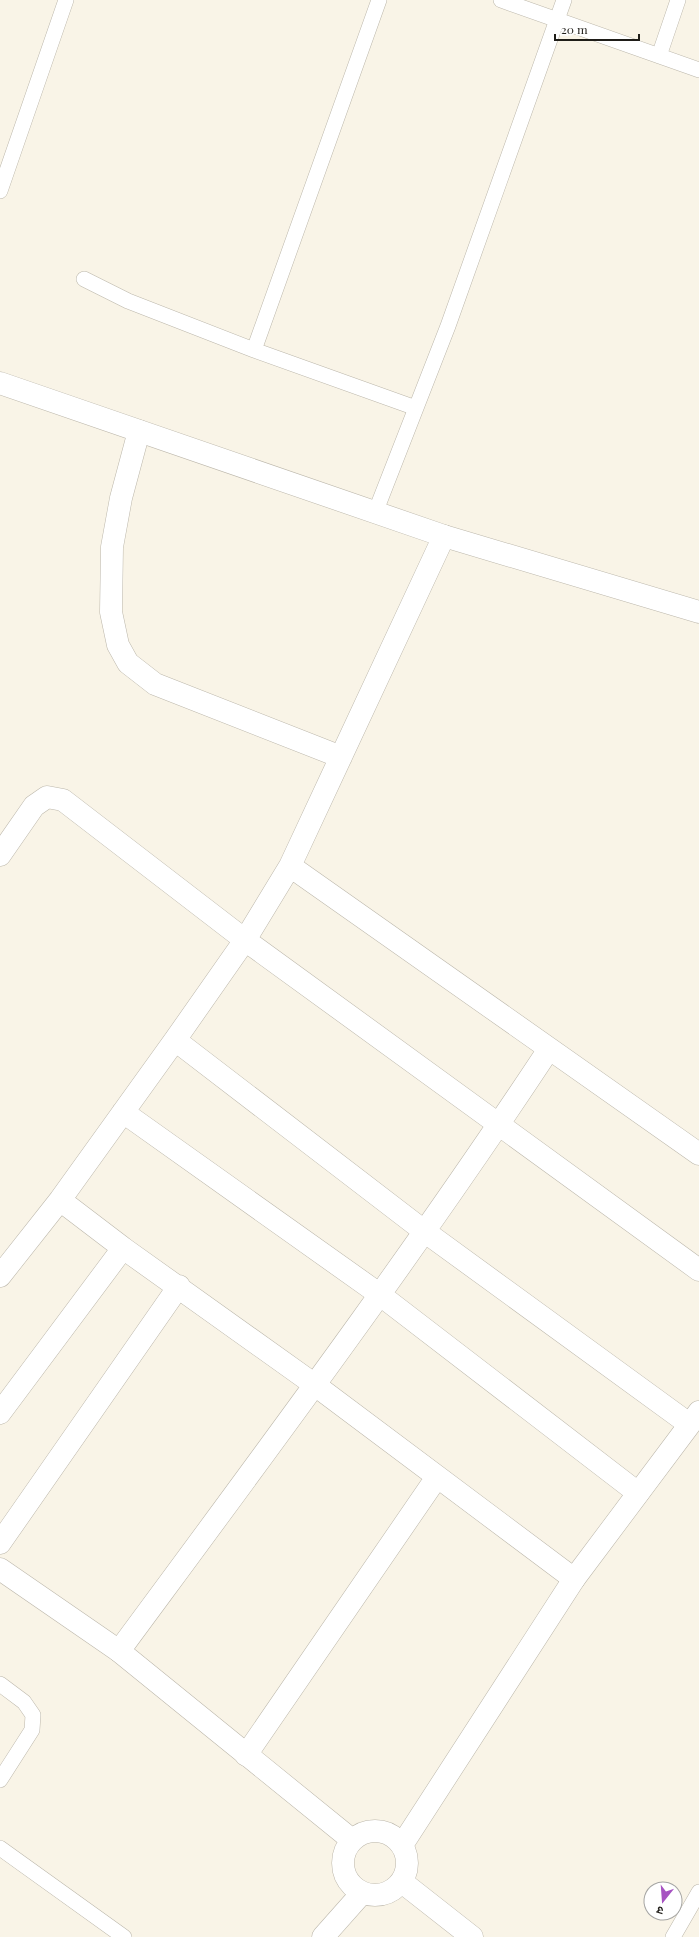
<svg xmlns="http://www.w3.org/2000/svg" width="699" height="1937" font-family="'Playfair Display','Noto Sans Devanagari',serif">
<rect width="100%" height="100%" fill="#f9f4e7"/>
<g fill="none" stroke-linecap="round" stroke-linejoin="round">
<!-- service casing -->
<g stroke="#bcb7ab" stroke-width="16">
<path id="service" d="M501,0L699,70
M659,56L678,0
M0,191L66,0
M84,279L128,301L254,350L416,408
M254,350L379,0
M375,513L448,326L564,0
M0,1684L24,1702L33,1715L32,1730L0,1780
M0,1848L124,1937
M673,1937L699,1892"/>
</g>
<!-- minor casing -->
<g stroke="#bcb7ab" stroke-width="23">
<path id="minor" d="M139,431L121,498L112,547L111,612L118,645L128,663L155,684L341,757
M0,855L34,806L47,797L63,800L245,940L699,1270
M290,866L699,1154
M175,1040L424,1231L689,1424
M123,1112L379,1294L638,1493
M60,1200L123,1248L315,1385L574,1579
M0,1276L60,1200L175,1040L245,940L290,866L444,536
M0,1413L123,1248
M0,1543L179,1286
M119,1651C265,1453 413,1255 549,1049
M246,1755L437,1477"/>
</g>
<!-- tertiary casing -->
<g stroke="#bcb7ab" stroke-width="23">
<path id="tertiary" d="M0,383L444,536L699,612
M402,1882L472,1937"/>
</g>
<!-- secondary casing -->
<g stroke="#bcb7ab" stroke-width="23">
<path id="secondary" d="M323,1937L362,1893"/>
</g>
<!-- primary casing -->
<g stroke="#bcb7ab" stroke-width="23">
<path id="primary" d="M0,1569L119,1651L352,1840
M343 1863a32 32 0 1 1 64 0a32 32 0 1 1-64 0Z
M402,1845L574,1579L699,1412"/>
</g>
<!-- service -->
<use href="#service" stroke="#fff" stroke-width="15"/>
<!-- minor -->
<use href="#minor" stroke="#fff" stroke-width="22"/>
<!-- tertiary -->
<use href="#tertiary" stroke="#fff" stroke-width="22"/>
<!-- secondary -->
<use href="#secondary" stroke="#fff" stroke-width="22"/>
<!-- primary -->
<use href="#primary" stroke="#fff" stroke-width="22"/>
</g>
<!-- north arrow -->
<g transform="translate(663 1901) rotate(197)"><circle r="19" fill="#ffffff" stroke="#a5a5a3"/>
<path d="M0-3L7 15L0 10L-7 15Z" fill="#a652c1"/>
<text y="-6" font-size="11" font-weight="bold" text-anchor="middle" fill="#1f1d18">उ</text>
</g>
<!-- scale -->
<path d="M555 34v6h84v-6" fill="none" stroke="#1f1d18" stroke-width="2"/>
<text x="561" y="34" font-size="12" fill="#1f1d18" stroke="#ffffff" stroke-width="3" paint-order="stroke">20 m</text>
</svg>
